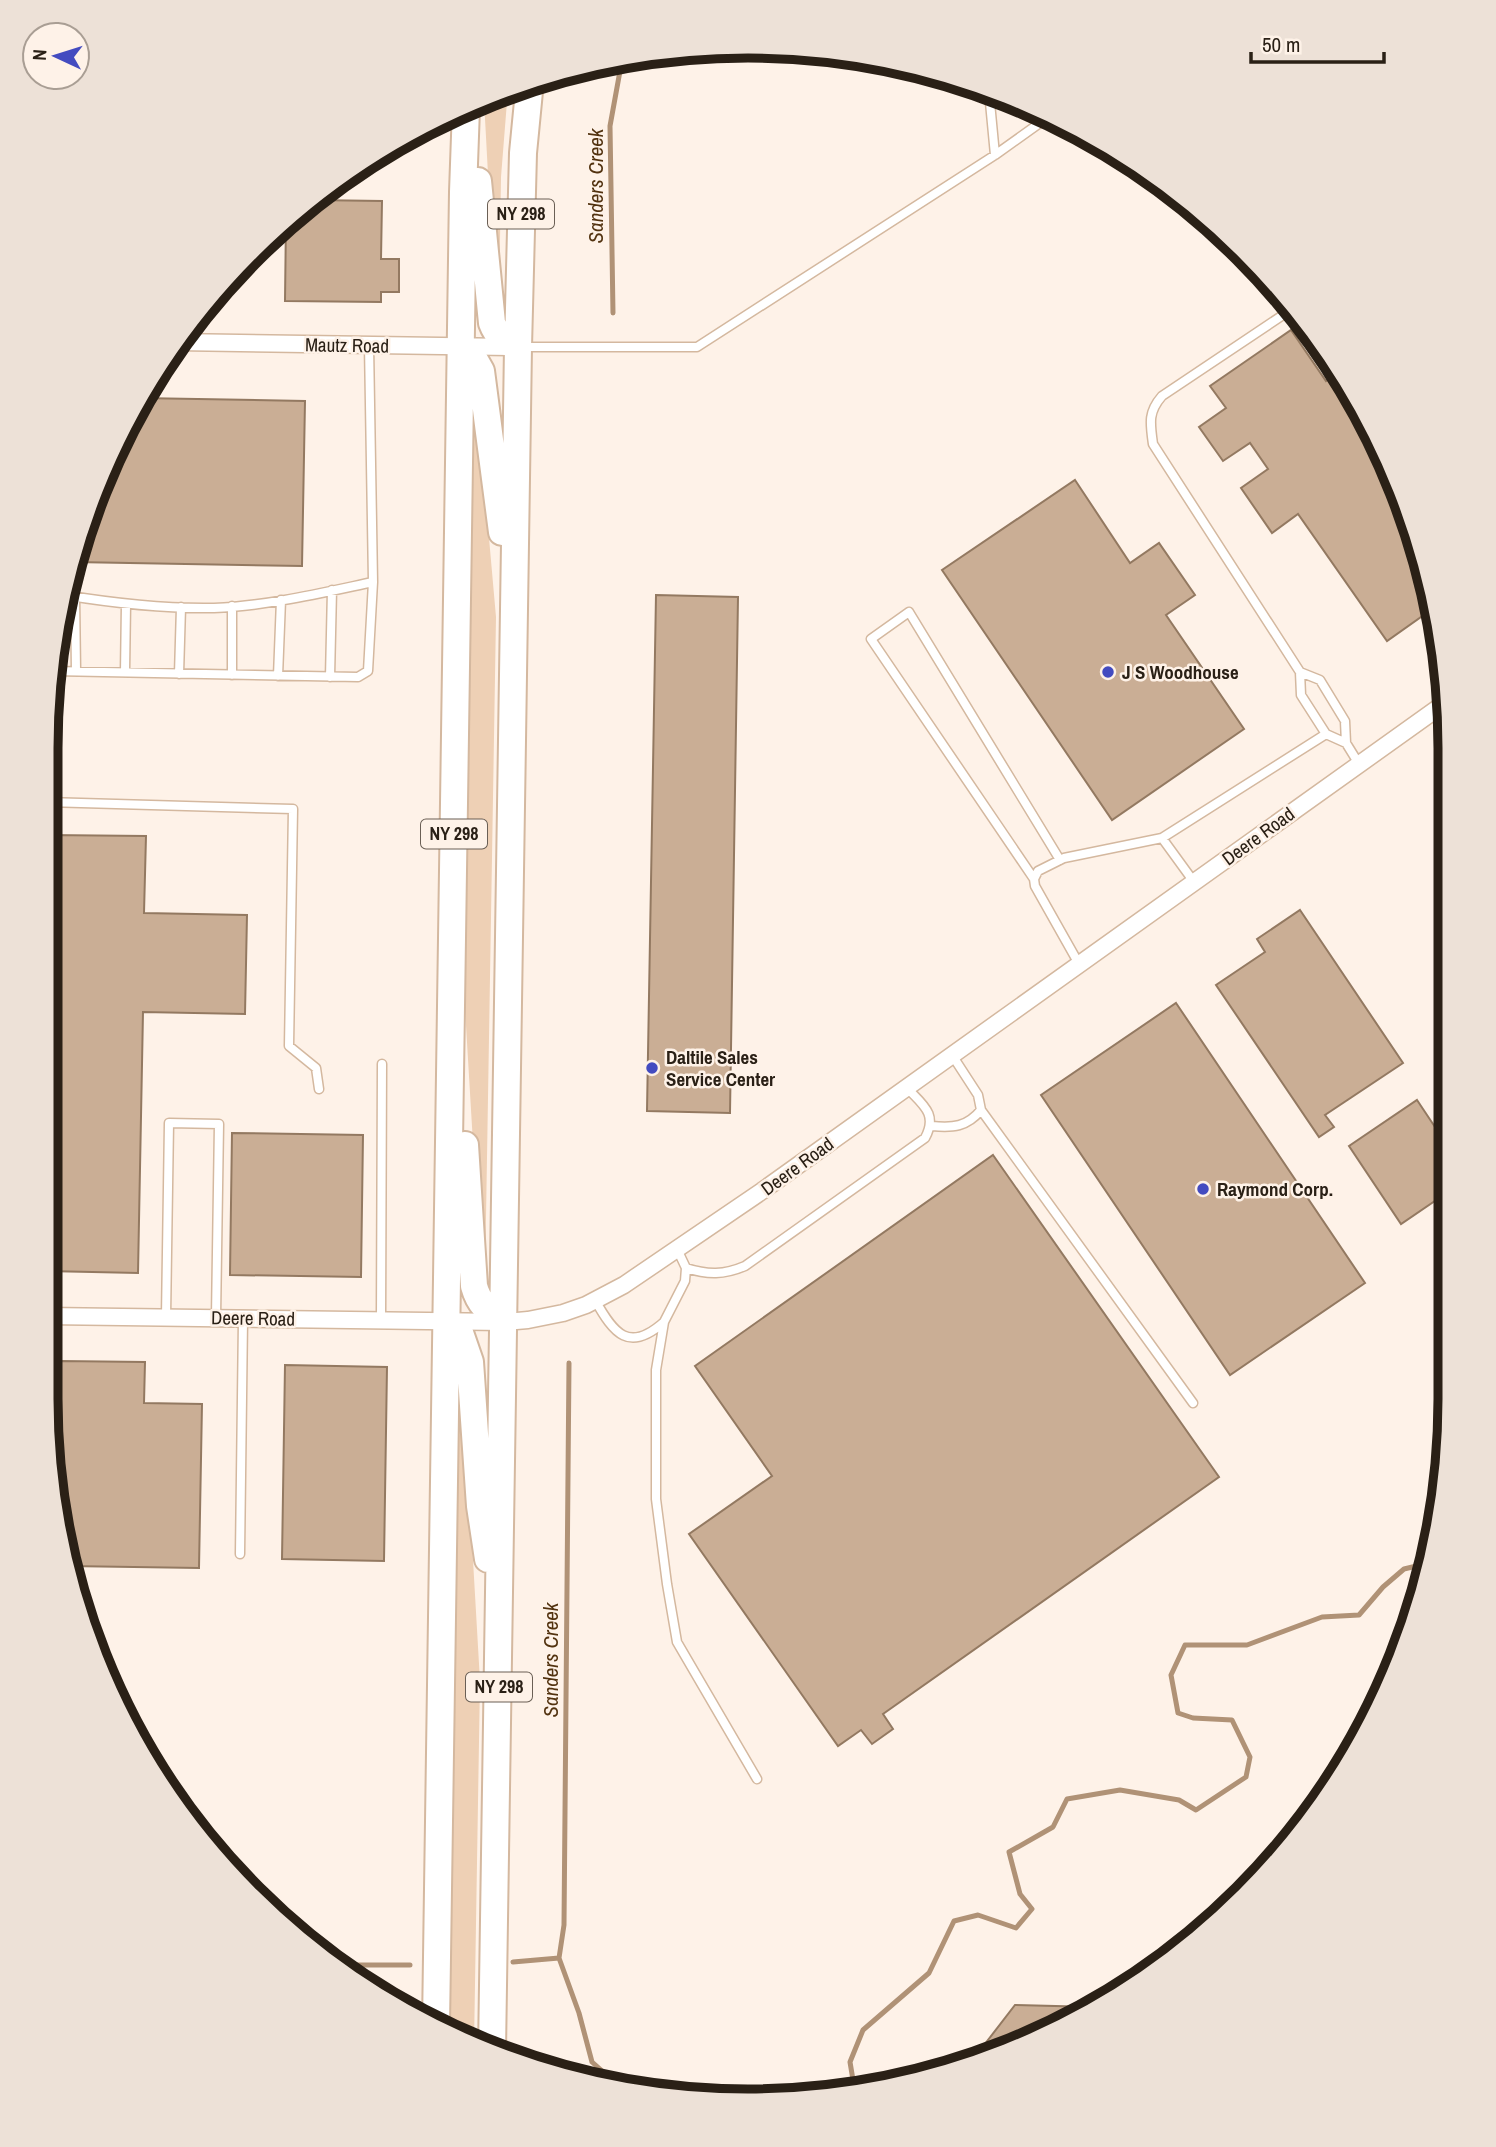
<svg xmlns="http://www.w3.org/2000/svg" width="1496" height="2147" font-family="'Archivo Narrow',sans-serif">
<rect width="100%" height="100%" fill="#fef2e8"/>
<!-- green -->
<path fill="#eed0b5" d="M508,89L501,177L499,304H495L484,100Z
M473,391H476L496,617L485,1278H481L463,975Z
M457,1370H462L480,1681L474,2045L450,2033L448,2002Z"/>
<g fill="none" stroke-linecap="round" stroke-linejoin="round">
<!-- stream -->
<path stroke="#b09276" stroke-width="5" d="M613,313L610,126L622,60
M559,1958L564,1925L569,1363
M513,1962L559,1958L579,2013L592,2062L618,2085
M334,1965H410
M624,2087L704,2095
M855,2092L850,2062L863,2030L929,1973L954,1921L978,1915L1016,1928L1032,1909L1020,1894L1009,1852L1053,1827L1067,1799L1120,1790L1179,1800L1196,1810L1246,1777L1250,1757L1232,1720L1193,1718L1178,1713L1171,1675L1185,1645H1247L1322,1617L1359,1615L1383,1587L1404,1569L1429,1563"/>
</g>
<!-- building -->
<path fill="#caae95" stroke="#937961" stroke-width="2" d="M312,200L382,201L381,259H399V292H381V302L285,301L286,219Z
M1291,330L1326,381L1336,374L1378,438L1426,566L1435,607L1387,641L1298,514L1272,533L1241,488L1268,469L1250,443L1223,461L1199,427L1226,408L1210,386Z
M139,398L305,401L302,566L74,562L99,480Z
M1075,480L1130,563L1159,543L1195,595L1166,615L1244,729L1112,820L942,570Z
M656,595L738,597L730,1113L647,1111Z
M48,835L146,836L144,913L247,915L245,1014L143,1012L138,1273L46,1271V851H48Z
M1300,910L1403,1063L1325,1115L1334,1127L1319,1137L1216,985L1265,952L1257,939Z
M1176,1003L1365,1283L1230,1375L1041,1095Z
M1417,1100L1447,1145L1448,1192L1401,1224L1349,1146Z
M232,1133L363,1135L361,1277L230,1275Z
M993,1155L1219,1477L883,1714L893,1729L872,1744L861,1730L838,1746L689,1534L772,1476L695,1366Z
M60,1361L145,1362L144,1403L202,1404L199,1568L68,1566L46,1402H60Z
M285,1365L387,1367L384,1561L282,1559Z
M1015,2005L1092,2007L1058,2029L971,2062Z"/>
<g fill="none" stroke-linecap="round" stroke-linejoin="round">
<!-- service casing -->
<g stroke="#d4b89f" stroke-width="11">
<path id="service" d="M989,92L995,155
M1292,309L1162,396C1148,412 1150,423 1153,444L1300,672
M521,347H697L995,155L1051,115
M64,595C113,603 164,609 214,608C267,606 321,593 373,582L369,345
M75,596L76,671
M53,671L358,677L368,671L373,582
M125,672L126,604
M179,674L181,607
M232,675V606
M278,676L281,600
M330,677L332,590
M1346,743L1326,734L1301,695L1300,672L1320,680L1345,721L1346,743L1359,764
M46,802L293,809L289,1046L316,1068L319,1089
M1162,838L1194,882
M1034,879L871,639L909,612L1060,860
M1079,964L1035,886L1034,879L1038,871L1064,858L1162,838L1326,734
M981,1110L1193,1403
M932,1126C953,1128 967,1127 981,1110L978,1095L952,1055
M677,1249L686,1268L685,1281L664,1322L656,1370V1499L667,1584L677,1642L757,1779
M686,1268C708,1275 724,1275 745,1266L925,1138C938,1114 923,1105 907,1088
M595,1300C614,1334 629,1353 664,1322
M166,1317L169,1123L219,1124L216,1317
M381,1320L382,1064
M240,1554L243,1319"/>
</g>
<!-- minor casing -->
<g stroke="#d4b89f" stroke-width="19">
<path id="minor" d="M176,342L512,347
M46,1316L504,1322L528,1320L563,1313L586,1305L624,1285L762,1191L1445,703"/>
</g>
<!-- primary casing -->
<g stroke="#d4b89f" stroke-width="30">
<path id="primary" d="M478,181L492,323C497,337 505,341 518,347
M461,346L472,355L481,371L502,532
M465,1145L474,1286C479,1304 488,1312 504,1322
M447,1321L459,1330L470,1362L480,1506L488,1559
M436,2025L463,192L466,108
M492,2051L518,347L523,153L530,81"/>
</g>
<!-- service -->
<use href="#service" stroke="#fff" stroke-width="8"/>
<!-- minor -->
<use href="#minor" stroke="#fff" stroke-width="16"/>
<!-- primary -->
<use href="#primary" stroke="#fff" stroke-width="26"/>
</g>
<!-- markers -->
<g fill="#434bc0" stroke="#fef2e8" stroke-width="2.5">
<circle cx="1108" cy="672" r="7"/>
<circle cx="652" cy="1068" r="7"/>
<circle cx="1203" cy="1189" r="7"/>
</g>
<g text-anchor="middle" stroke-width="5" stroke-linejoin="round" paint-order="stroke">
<!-- shield labels -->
<g fill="#fef2e8" stroke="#6a5f55" stroke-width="2">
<rect x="488" y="199.5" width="66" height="29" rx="5"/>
<rect x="421" y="819.5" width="66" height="29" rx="5"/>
<rect x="466" y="1672.5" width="66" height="29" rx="5"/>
</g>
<g font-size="18" font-weight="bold" fill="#2a2016">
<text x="521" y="220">NY 298</text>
<text x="454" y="840">NY 298</text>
<text x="499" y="1693">NY 298</text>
</g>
<!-- street labels -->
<g font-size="19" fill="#2a2016" stroke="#fef2e8">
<text transform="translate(347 345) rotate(1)" y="7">Mautz Road</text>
<text transform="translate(1258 836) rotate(-36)" y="7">Deere Road</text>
<text transform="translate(797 1166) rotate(-36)" y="7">Deere Road</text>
<text transform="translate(253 1318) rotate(1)" y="7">Deere Road</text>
</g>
<!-- poi labels -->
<g font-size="19" font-weight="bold" fill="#2a2016" stroke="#fef2e8" text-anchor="start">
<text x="1122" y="679">J S Woodhouse</text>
<text x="666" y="1064">Daltile Sales<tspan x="666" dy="22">Service Center</tspan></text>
<text x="1217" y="1196">Raymond Corp.</text>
</g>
<!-- water labels -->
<g font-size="21" font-style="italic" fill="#52320f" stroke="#fef2e8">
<text transform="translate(596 186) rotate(-90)" y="7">Sanders Creek</text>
<text transform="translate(551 1660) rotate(-90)" y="7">Sanders Creek</text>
</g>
</g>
<!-- crop -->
<path d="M0 0H1496V2147H0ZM748 58H748A690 690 0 0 1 1438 748V1399A690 690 0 0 1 748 2089H748A690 690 0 0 1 58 1399V748A690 690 0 0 1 748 58Z" fill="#ede1d7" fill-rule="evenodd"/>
<path fill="none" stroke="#2a2016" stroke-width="9" d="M748 58H748A690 690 0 0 1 1438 748V1399A690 690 0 0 1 748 2089H748A690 690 0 0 1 58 1399V748A690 690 0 0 1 748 58Z"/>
<!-- north arrow -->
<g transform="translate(56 56) rotate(274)"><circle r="33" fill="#fef2e8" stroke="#a99e94" stroke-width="2"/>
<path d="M0-5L12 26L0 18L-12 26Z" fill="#434bc0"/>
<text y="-10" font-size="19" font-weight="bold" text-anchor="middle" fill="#2a2016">N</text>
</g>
<!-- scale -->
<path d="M1251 52v10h133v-10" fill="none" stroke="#2a2016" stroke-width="3.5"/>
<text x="1262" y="52" font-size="21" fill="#2a2016" stroke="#fef2e8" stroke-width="5" paint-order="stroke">50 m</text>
</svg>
